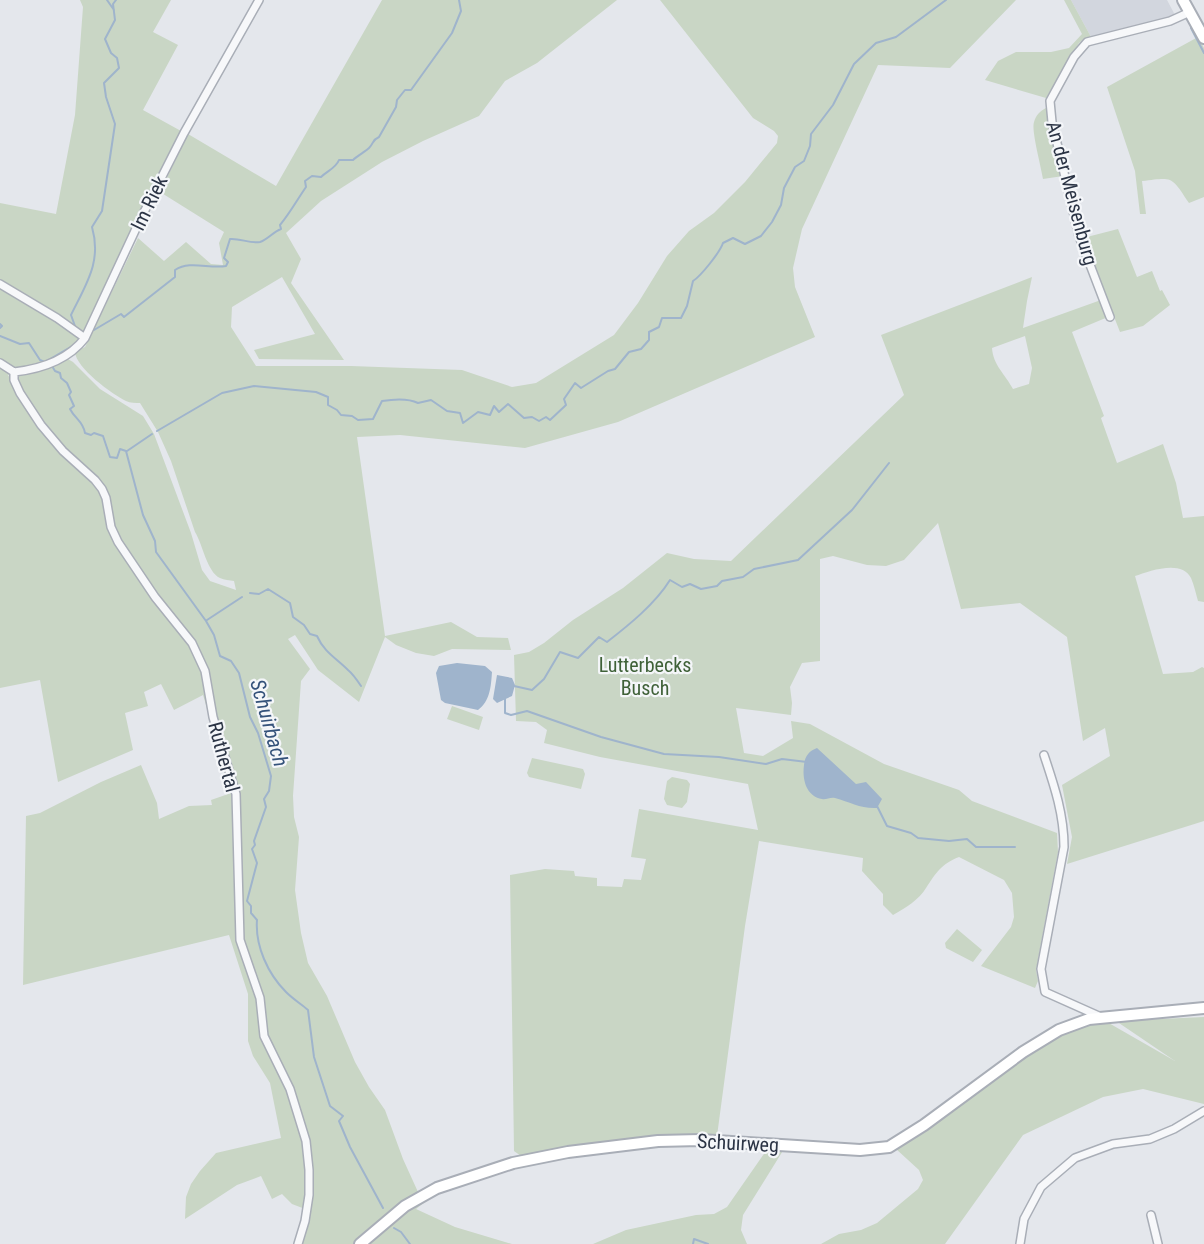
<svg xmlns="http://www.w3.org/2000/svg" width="1204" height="1244" font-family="'Roboto Condensed',sans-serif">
<rect width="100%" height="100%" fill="#e4e7ec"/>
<!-- built -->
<path fill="#d2d6de" d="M1071,0H1167L1175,15L1165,19L1091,37Z"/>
<!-- green -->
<path fill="#c9d6c5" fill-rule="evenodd" d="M80,0H171L153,32L178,45L143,110L181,131L86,331L83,334L78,332L80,341C56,365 33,360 8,375C21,397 41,436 64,448L43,423L17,382L19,376L24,373H33L48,367L66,358L73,362L100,389L143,416L154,434L191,533L202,570L210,581L236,590L234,581C230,580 224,580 220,578C207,572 203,545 195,532L171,461L158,432L140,403C136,403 130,403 126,401C112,394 76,368 75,352L85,347L138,238L164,261L186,242L211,264L223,265L219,243L224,232L160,192L188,134L276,186L382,0H617L537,63L505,81L479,116L423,141L382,162L321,201L286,233L301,259L291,283L344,360L259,359L254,350L315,334L282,277L232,307L231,327L256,366H351L462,370L512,387L536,383L614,335L638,303L667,256L689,231L714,213L745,182L777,143L778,136L774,131L753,118L660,0H1016L950,68L878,65L802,229L793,268L795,287L815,337L618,422L525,448L400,435L357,437L385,636L451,622L477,637L508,638L511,650L452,649L434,656L416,653L396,645L385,637L359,702L318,670L295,635L288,639L310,669L301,681L293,796L294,817L299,837L295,890L301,933L308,963L327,996L355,1062L369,1087L385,1110L403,1159L418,1192L395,1207L354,1244H301L310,1214L312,1171L310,1148L291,1084L269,1045L264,1030L261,992L241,932L238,788L216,717L207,670L195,645L160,602L131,556L117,538L111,535L157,604L189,645L201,667L206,683L211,721L203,695L174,710L161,684L144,692L148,706L125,713L133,750L58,782L40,680L0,688V288L37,309L39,305L0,282V203L56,214L75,115L83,7Z
M1064,0H1071L1091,37L1086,39L1085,38L1079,43L1046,98L985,80L998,61L1016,52H1051L1069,48L1082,34Z
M1198,37L1204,48V197L1189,203C1171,176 1174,177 1142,181L1146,214H1140L1135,171L1107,87Z
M1046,108L1063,176L1043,179C1041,166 1031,130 1034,122C1036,115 1040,111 1046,108Z
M1118,229L1137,277L1152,271L1160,291L1162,290L1170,305L1143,326L1120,332L1083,238Z
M1032,277L1027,301L1023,328L1101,300L1108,317L1072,332L1104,416L1101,418L1102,421L1117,463L1163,444L1176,483L1183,518L1204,516V602L1198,601C1196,594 1194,585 1191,578C1182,559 1149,571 1135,576L1163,674L1193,672L1202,667L1204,668V821L1067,864L1072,837L1062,785L1110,756L1105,728L1083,741L1067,637L1020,603L961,609L938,523L904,560L886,566L867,565L833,556L820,559V661L802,663L790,687L792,703L791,715L736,708L744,753L763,756L793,738L791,721L810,724L884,764L959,790L972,801L1057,833L1058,852L1036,970L1038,981L1035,988L981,966L1011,927L1014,917L1012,893L1004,880L959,857C941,864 936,873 926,888C920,899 904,909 893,915L883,905V894L862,871L863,858L759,841L745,926L717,1136L671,1135L618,1140L521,1156L514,1151L510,875L545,869L574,871L575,876L597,878V886L622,887L624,879L641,880L646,859L631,857L639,809L758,830L748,784L600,757L544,743L547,730L536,722L516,721L514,655L529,652L544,643L573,620L623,588L667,553L694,559L731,561L904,395L881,335ZM1025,336L1032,368L1029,384L1013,389C1005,374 993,365 992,348Z
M452,706L483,717L479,730L447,719Z
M532,758L583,769L585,774L581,789L529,777L527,773Z
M141,765L157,803L159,819L189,806L212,805L211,800L234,792L237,933L257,999L259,1024L264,1041L288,1091L304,1142L307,1170L305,1209L292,1204L282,1194L272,1199L261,1176L237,1185L185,1219L186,1197L191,1184L200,1171L216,1153L281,1138L270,1083L253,1056L248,1041V994L229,935L23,985L26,816L40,813L101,782Z
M672,777L687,780L690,784L687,802L682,808L667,805L664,799L667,781Z
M957,929L982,950L973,962L946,948L945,943Z
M1204,1017V1104L1143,1089L1103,1097L1023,1135L945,1244H821L839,1234L861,1230L877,1223L918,1189L923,1180L919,1170L896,1149C926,1128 956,1106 986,1085C1022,1059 1061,1022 1107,1022L1175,1061L1116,1021Z
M768,1148L784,1149L743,1215L741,1230L747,1244H593L626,1230L696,1215L714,1214L727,1207Z
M430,1198L416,1209L455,1227L512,1244H367L412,1206Z"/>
<!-- water -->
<path fill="#9fb4cc" d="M457,663L485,666L492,672C491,687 490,701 478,710L445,703L441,700L436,673L439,666Z
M497,675L512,678L515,685L512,696L497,703L493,699Z
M817,748L856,784L866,782L882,799L877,808C861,809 850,802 835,798C830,797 826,800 822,799C806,796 802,779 804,765C805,756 809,751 817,748Z"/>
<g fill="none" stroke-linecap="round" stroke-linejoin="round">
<!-- stream -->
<path stroke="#9fb4cc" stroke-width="2" d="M107,0L114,10
M1191,28L1204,53
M0,324L2,326L0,328
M76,329L71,315C86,284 102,262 92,227L102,211L115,124L106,97L104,83L119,68L117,58L111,53L105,39L115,20L113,4L116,0
M94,330L121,314L124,317L175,277V270C190,260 209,269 226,266L228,262L224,258L230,239C240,238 250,244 260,242C267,240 273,232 281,229L280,225C290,213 297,200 306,187L305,181L312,176L321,177C327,171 336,168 339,160H353C358,155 365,152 369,148C374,143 372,140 379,137L396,107L397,100L405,90H411L452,33L461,11L459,0
M0,336L20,344L29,343L40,360L47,363
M45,362L74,345
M52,366L55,371L60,373L61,378L67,383L71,392L69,395L74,406L70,409C75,419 83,421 85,433L91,435L94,433L103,436L110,457L117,458L120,449L126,451L143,515L155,541L156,552L206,621L214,635L220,656L231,661L239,673L250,717L258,733L271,776L269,791L264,799L266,807L254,841L255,845L252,849L257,863L247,901L251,906V913L257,920C255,946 268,974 286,992C293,999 301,1004 308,1010L314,1057L330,1106L343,1116L339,1121L350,1147L383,1208
M157,431L222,393L254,386L316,392L328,397V405L337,410L341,415L352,416L358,420L373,419L382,401C394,399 408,398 418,403L431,400L447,411L460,413L463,423L478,412L490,415L494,406L499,412L508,404L524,418L532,417L539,421L546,417L550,420L566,405L564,399L575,383L581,388L608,371L615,369L629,352L641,349L649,340V332L659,327L662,318H681L687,306L693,281C701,276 720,252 723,243L733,238L745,244L761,236L772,222L781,205L784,188L795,167L804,161L810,146L811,134L833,105L854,64L876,43L896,37L946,0
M127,451L152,434
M250,593L259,594L268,589L290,603L293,617L304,625L310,634L317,636C324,652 336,658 348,670C353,674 357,680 361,686
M207,620L242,597
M514,686L532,690L544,679L560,652L578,658L599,637L607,642C629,625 655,604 670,580L682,587L690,584L701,589L717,586L722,581L743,577L754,569L798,560L852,510L889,463
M505,698V713L511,715L527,711L601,737L664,754L719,757L766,764L782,759L807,762
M876,804L887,826L911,833L918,838L949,841L967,839L976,847H1015
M394,1228L401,1232L410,1244
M693,1244L694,1239L708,1244"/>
<!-- minor casing -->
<g stroke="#a9aeb7" stroke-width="10">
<path id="minor" d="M0,284L57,318L85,338
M1110,317L1079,236L1052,122L1050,101L1074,57L1087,42L1170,21L1190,12
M0,363L14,372
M14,372V380L20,393L41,425L63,451L95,480L102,489L106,498L111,527L118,542L155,597L192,643L205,671L213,717L236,794L240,940L260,998L264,1036L290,1089L306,1141L309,1170V1195L305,1221L298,1244
M14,372C41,369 68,360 85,338L140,220L184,133L259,0
M1044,755C1054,785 1064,814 1064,847L1041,969L1045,992L1101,1017
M1151,1215L1158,1244
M1020,1244L1024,1219L1041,1187L1075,1158L1113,1144L1150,1139L1174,1129L1204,1111"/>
</g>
<!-- secondary casing -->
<g stroke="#a9aeb7" stroke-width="14">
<path id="secondary" d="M1183,0L1204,38
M360,1244L405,1206L437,1188L513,1163L568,1152L658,1141L700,1140L860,1150L889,1147L924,1125L1023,1052L1059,1030L1089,1019L1204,1008"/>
</g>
<!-- minor -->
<use href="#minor" stroke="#f7f8fa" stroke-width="7"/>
<!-- secondary -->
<use href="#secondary" stroke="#fff" stroke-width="10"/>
</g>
<g text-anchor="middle" stroke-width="4.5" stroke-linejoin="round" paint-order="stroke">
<!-- street labels -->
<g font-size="20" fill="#2b3445" stroke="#f4f6f9">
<text transform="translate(1072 193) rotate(75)" y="7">An der Meisenburg</text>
<text transform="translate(149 203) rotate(-64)" y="7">Im Riek</text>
<text transform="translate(224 757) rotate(75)" y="7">Ruthertal</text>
<text transform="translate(738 1143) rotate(3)" y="7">Schuirweg</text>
</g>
<!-- park labels -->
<g font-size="20" fill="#3f6138" stroke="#f4f6f9">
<text x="645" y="672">Lutterbecks<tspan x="645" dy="23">Busch</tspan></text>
</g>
<!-- water labels -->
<g font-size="21" font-style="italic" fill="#34527a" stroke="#f4f6f9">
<text transform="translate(269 723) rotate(74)" y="7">Schuirbach</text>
</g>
</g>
</svg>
